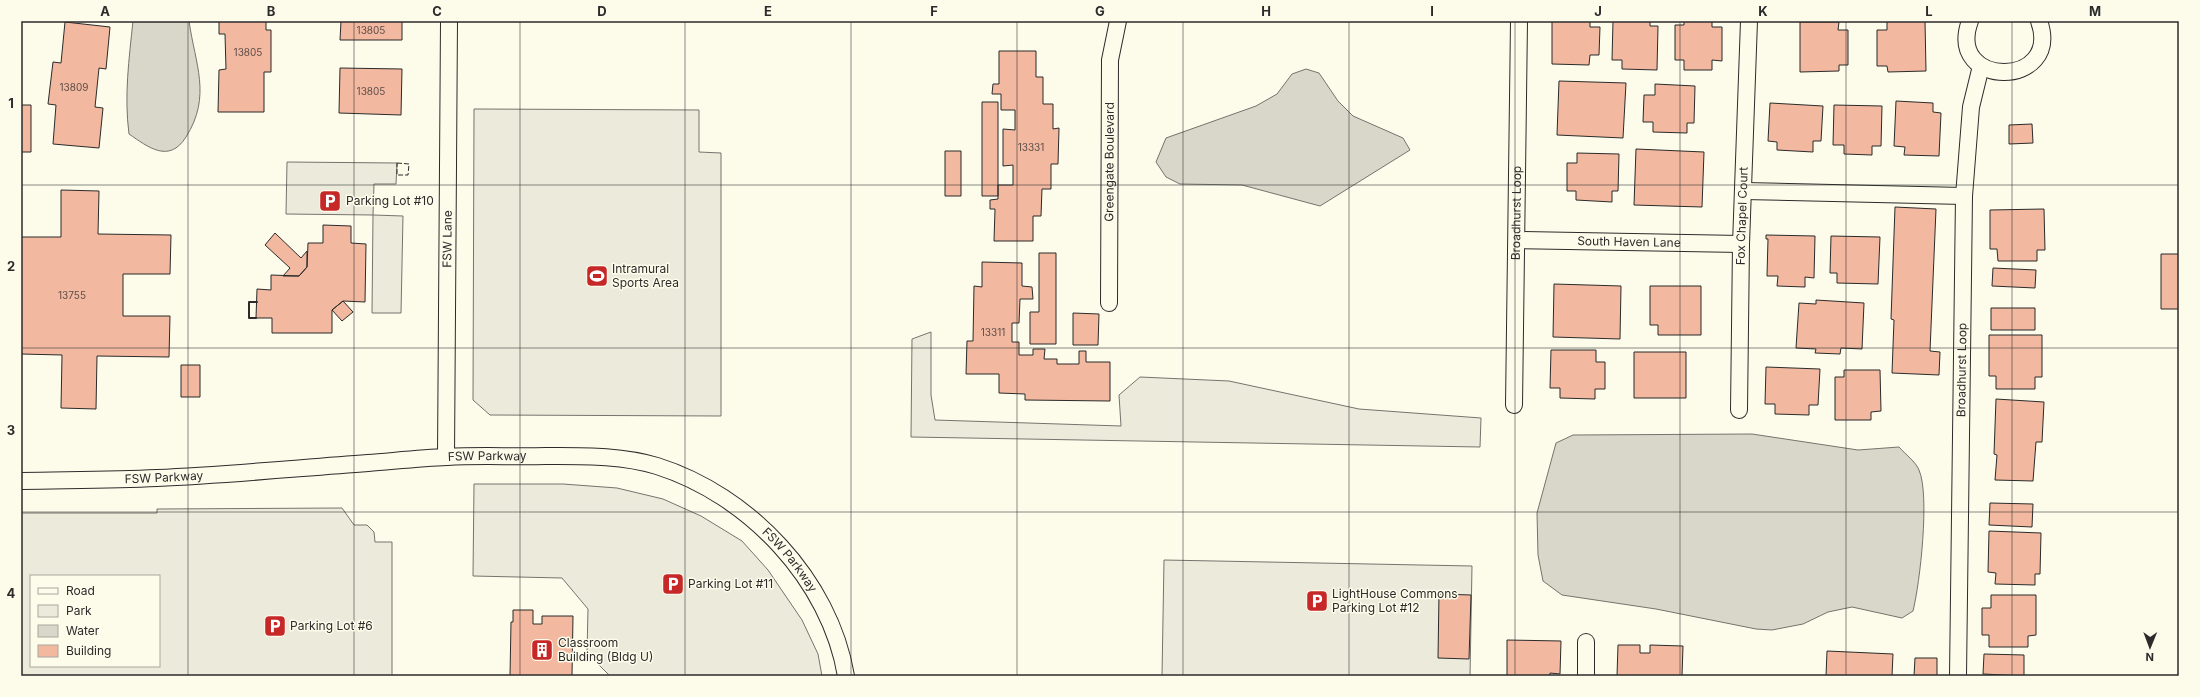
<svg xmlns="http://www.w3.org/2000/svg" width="2200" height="697" font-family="Inter,sans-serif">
<rect width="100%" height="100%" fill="#fdfbea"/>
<!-- green -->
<path fill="#ecebdb" stroke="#74746e" d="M474,109L699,110V152L721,153V416L490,415L473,400Z
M931,332V395L935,420L1121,426L1119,395L1140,377L1229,381L1359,409L1481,418L1480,447L911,437L912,339Z"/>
<!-- parking -->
<path fill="#eceadb" stroke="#74746e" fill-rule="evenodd" d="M287,162L397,163L396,184H374L373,215L403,216L401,313H372L373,215L286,214Z
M474,484H563L617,488L663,499L701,516L742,541L768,570L802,620L818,654L822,676H610L587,653L588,609L562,578L473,576Z
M342,508L354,525H367L374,532L375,542H392V676H21V513H157V509ZM31,576H159V666H31Z
M1164,560L1472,566L1470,676H1162Z"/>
<!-- water -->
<path fill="#d8d7c9" stroke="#74746e" d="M133,21H189C195,64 212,96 186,137C169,164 148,147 129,134C124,96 129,59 133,21Z
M1306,69L1319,73L1338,101L1353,116L1403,138L1410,150L1320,206L1242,185L1180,184L1166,177L1156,162L1166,138L1256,106L1277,94L1292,74Z
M1752,434L1858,450L1899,447C1905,454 1916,462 1919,470C1930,495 1920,583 1913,611L1902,618L1852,607L1828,612L1803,624L1772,630L1756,629L1656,609L1562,595L1543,581L1538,555L1537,513L1556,443L1573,435Z"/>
<!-- building -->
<path fill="#f2b8a0" stroke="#2b2b2b" d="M219,21H266V30H271V72H264V112H218L219,70L226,69L225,34H219Z
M341,21H402V40H340Z
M1552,21H1590V27H1600L1599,55H1590L1589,65L1552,64Z
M1613,21H1650V26H1658L1657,70L1622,69V60H1612Z
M1684,21H1712V27H1722V61L1712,60V70H1684V60H1675V25H1684Z
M1887,21H1925L1926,71L1888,72L1887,66H1877V30H1887Z
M65,22L110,27L106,69L99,68L95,107L103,108L99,148L53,144L56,105L48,104L53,62L61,63Z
M1800,22H1839L1838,30H1848V65H1839V71L1800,72Z
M999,51H1036V77H1043V104H1053V129L1059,128L1058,164H1051V189H1042L1041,216H1033V241H994L995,209H990V200L998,199V185H1013V165L1003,166V129L1015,130V110H1001V94H992L993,84H999Z
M340,68L402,69L401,115L339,113Z
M1559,81L1626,83L1623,138L1557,135Z
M1655,84L1695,86L1694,123H1687V133L1653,132V122H1643L1644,95H1655Z
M1896,101L1933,103V112L1941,113L1939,156L1904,155L1905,147L1894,146Z
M982,102H998V196H982Z
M1770,103L1823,106L1821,141H1813V152L1777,150V142L1768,141Z
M21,105H31V152H21Z
M1834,105L1882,106L1881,146H1872V155L1844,154V145H1833Z
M2032,124L2033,143L2009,144V125Z
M1636,149L1704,152L1702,207L1634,205Z
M945,151H961V196H945Z
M1577,153L1619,154L1618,191H1612V202L1576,200V191H1567V163H1577Z
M61,190L99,191L98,234L171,235L170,274H123V316H170L169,357L97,356L96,409L61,408L62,355L21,354V237H61Z
M1895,207L1936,209L1930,351L1940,352L1939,375L1892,373L1894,320L1891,319Z
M2044,209L2045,250H2037V261H1998L1997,249H1990V210Z
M323,225L351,226V243L366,244L365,302L343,301L332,310V333H272V318H256L257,289L271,290V275L299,276L307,267L308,243H323Z
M275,233L301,258L307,251V267L299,276H283L290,268L265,245Z
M1766,235L1815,236L1814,278L1805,277V287L1777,286L1778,276H1767L1768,239H1766Z
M1831,236L1880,237L1878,284L1837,283V273H1830Z
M1039,253H1056V344H1030V312H1039Z
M2161,254H2179V309H2161Z
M982,262L1022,263V286L1032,287L1033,299H1020L1019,323H1012V342H1019V355H1033V349H1045L1044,359H1057V364H1079V351H1086V362H1110V401L1025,400V394L999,393V374H966L967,341H973L974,286L982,287Z
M1993,268L2036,270L2035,288L1992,286Z
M1554,284L1621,286L1620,339L1553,337Z
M1650,286H1701V335H1658V325H1650Z
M1816,300L1864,303L1862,349L1841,348L1840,354L1815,353L1816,349L1796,348L1799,303L1816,304Z
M343,301L353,312L342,321L332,310Z
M1991,308H2035V330H1991Z
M1073,313L1099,314L1098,345H1073Z
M1989,335H2042V377H2035V389H1996V376H1989Z
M1551,350H1596V362H1605V389H1595V399L1560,398V388H1550Z
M1634,352H1686V398H1634Z
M181,365H200V397H181Z
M1766,367L1820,369L1818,405H1809V415L1775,414V404H1765Z
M1844,370H1880L1881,411L1871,412V420H1835V377H1844Z
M1996,399L2044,402L2042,442H2036L2033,481L1995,480L1997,455L1994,454Z
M1990,503L2033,504L2032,527L1989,525Z
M1989,531L2041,533L2040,574H2035V585L1995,584L1996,573L1988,572Z
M1439,594L1471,595L1469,659L1438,658Z
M1991,595H2036V635L2028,636V647H1989V635H1982V608H1991Z
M513,610H533V624H542V616H573L572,676H510L511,622H513Z
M1507,640L1561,641L1560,674L1550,673V676H1507Z
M1618,645H1640V653H1650V645L1683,646L1682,676H1617Z
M1827,651L1893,654L1892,676H1826Z
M1984,654L2024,655V676L1983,674Z
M1915,658H1937V676H1914Z"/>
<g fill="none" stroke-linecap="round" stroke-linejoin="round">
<!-- street casing -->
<g stroke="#2b2b2b" stroke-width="18">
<g id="street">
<path d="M1970,21C1945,89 2063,89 2039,21"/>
<path d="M1744,191L1964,196"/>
<path id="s1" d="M1517,240L1741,244"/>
<path id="s2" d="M1109,303L1110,60L1118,21"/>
<path id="s3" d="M1514,405L1519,21"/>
<path id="s4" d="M1739,410L1741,244L1749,21"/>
<path id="s5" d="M446,457L449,21"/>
<path id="s6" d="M21,481C66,480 112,480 157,478C227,475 298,468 368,463C394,461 421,458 447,457C480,455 513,457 546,456C582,456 622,455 657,466C749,495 830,580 846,676"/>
<path d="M1586,676V642"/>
<path id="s7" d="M1958,676L1964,196L1971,107L1981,66"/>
</g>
</g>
<!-- street -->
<use href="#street" stroke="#fdfbea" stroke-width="16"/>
<!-- fence -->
<path stroke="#2b2b2b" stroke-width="1" stroke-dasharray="5 2" stroke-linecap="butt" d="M397,163L409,164L408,175H397Z"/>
<!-- wall -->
<path stroke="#2b2b2b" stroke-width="2" d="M256,318H249V302H257"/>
</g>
<!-- grid -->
<path fill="none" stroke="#2b2b2b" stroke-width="1" stroke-opacity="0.55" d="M188,21V676M354,21V676M520,21V676M685,21V676M851,21V676M1017,21V676M1183,21V676M1349,21V676M1515,21V676M1680,21V676M1846,21V676M2012,21V676M21,185H2179M21,348H2179M21,512H2179"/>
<!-- icons -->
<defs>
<g id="parking-square" transform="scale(1.15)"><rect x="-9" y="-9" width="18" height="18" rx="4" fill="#c62828" stroke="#fdfbea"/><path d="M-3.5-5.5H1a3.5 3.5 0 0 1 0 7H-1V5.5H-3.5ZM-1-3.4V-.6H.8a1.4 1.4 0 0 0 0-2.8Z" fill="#fff"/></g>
<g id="stadium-square" transform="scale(1.15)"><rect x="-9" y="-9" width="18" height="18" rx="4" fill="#c62828" stroke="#fdfbea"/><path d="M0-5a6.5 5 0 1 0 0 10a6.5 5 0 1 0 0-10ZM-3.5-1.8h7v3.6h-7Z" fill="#fff"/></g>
<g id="building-square" transform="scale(1.15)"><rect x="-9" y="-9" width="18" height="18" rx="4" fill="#c62828" stroke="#fdfbea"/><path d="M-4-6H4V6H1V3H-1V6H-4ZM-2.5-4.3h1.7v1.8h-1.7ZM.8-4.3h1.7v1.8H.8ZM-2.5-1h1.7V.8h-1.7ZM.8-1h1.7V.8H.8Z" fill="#fff"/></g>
</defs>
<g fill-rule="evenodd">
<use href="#parking-square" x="330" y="201"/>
<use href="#stadium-square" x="597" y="276"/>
<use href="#parking-square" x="673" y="584"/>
<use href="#parking-square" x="1317" y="601"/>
<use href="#parking-square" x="275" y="626"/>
<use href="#building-square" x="542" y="650"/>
</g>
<g text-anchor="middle" stroke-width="3" stroke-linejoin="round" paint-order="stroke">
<!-- number labels -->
<g font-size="10" fill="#5d4e48">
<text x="371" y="34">13805</text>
<text x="248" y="56">13805</text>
<text x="74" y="91">13809</text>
<text x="371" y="95">13805</text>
<text x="1031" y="151">13331</text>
<text x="72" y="299">13755</text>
<text x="993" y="336">13311</text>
</g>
<!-- street labels -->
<g font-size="12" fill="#2b2b2b" stroke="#fdfbea">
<text dy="4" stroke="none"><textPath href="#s2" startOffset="141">Greengate Boulevard</textPath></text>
<text dy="4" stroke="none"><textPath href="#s3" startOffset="192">Broadhurst Loop</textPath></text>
<text dy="4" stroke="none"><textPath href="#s4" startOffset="194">Fox Chapel Court</textPath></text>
<text dy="4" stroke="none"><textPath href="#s5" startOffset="218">FSW Lane</textPath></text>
<text dy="4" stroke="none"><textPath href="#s1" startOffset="112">South Haven Lane</textPath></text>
<text dy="4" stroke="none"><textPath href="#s7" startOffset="306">Broadhurst Loop</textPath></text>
<text dy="4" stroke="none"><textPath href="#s6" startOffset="467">FSW Parkway</textPath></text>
<text dy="4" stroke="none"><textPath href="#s6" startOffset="143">FSW Parkway</textPath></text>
<text dy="4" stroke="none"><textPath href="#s6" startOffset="803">FSW Parkway</textPath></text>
</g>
<!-- poi labels -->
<g font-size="12" fill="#2b2b2b" stroke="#fdfbea" text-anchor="start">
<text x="346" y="205">Parking Lot #10</text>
<text x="612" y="273">Intramural<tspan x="612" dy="14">Sports Area</tspan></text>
<text x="688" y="588">Parking Lot #11</text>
<text x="1332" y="598">LightHouse Commons<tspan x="1332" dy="14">Parking Lot #12</tspan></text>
<text x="290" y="630">Parking Lot #6</text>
<text x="558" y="647">Classroom<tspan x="558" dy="14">Building (Bldg U)</tspan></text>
</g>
</g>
<!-- border -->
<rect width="2200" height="697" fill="none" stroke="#fdfbea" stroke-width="44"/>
<!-- legend -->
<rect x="30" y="575" width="130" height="92" fill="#fdfbea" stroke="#a9a89e"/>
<rect x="38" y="588" width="20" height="6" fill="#fdfbea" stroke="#a9a89e"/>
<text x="66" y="595" font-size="12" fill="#2b2b2b">Road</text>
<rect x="38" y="605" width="20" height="12" fill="#ecebdb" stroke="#a9a89e"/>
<text x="66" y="615" font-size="12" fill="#2b2b2b">Park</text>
<rect x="38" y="625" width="20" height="12" fill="#d8d7c9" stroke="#a9a89e"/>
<text x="66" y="635" font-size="12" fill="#2b2b2b">Water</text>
<rect x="38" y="645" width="20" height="12" fill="#f2b8a0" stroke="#a9a89e"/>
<text x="66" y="655" font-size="12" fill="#2b2b2b">Building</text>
<!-- north arrow -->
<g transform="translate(2150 647) rotate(181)" stroke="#fdfbea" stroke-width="3" paint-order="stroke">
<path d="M0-3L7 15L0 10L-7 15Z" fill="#2b2b2b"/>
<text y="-6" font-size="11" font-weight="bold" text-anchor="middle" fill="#2b2b2b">N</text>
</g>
<rect x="22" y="22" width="2156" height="653" fill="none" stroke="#2b2b2b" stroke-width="1.5"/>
<g font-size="13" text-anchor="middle" font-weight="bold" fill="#2b2b2b">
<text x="105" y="16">A</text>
<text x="271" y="16">B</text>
<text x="437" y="16">C</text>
<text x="602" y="16">D</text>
<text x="768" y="16">E</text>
<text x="934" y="16">F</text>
<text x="1100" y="16">G</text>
<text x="1266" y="16">H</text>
<text x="1432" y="16">I</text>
<text x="1598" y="16">J</text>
<text x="1763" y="16">K</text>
<text x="1929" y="16">L</text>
<text x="2095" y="16">M</text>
<text x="11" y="108">1</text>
<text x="11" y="271">2</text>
<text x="11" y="435">3</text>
<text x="11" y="598">4</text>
</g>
</svg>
